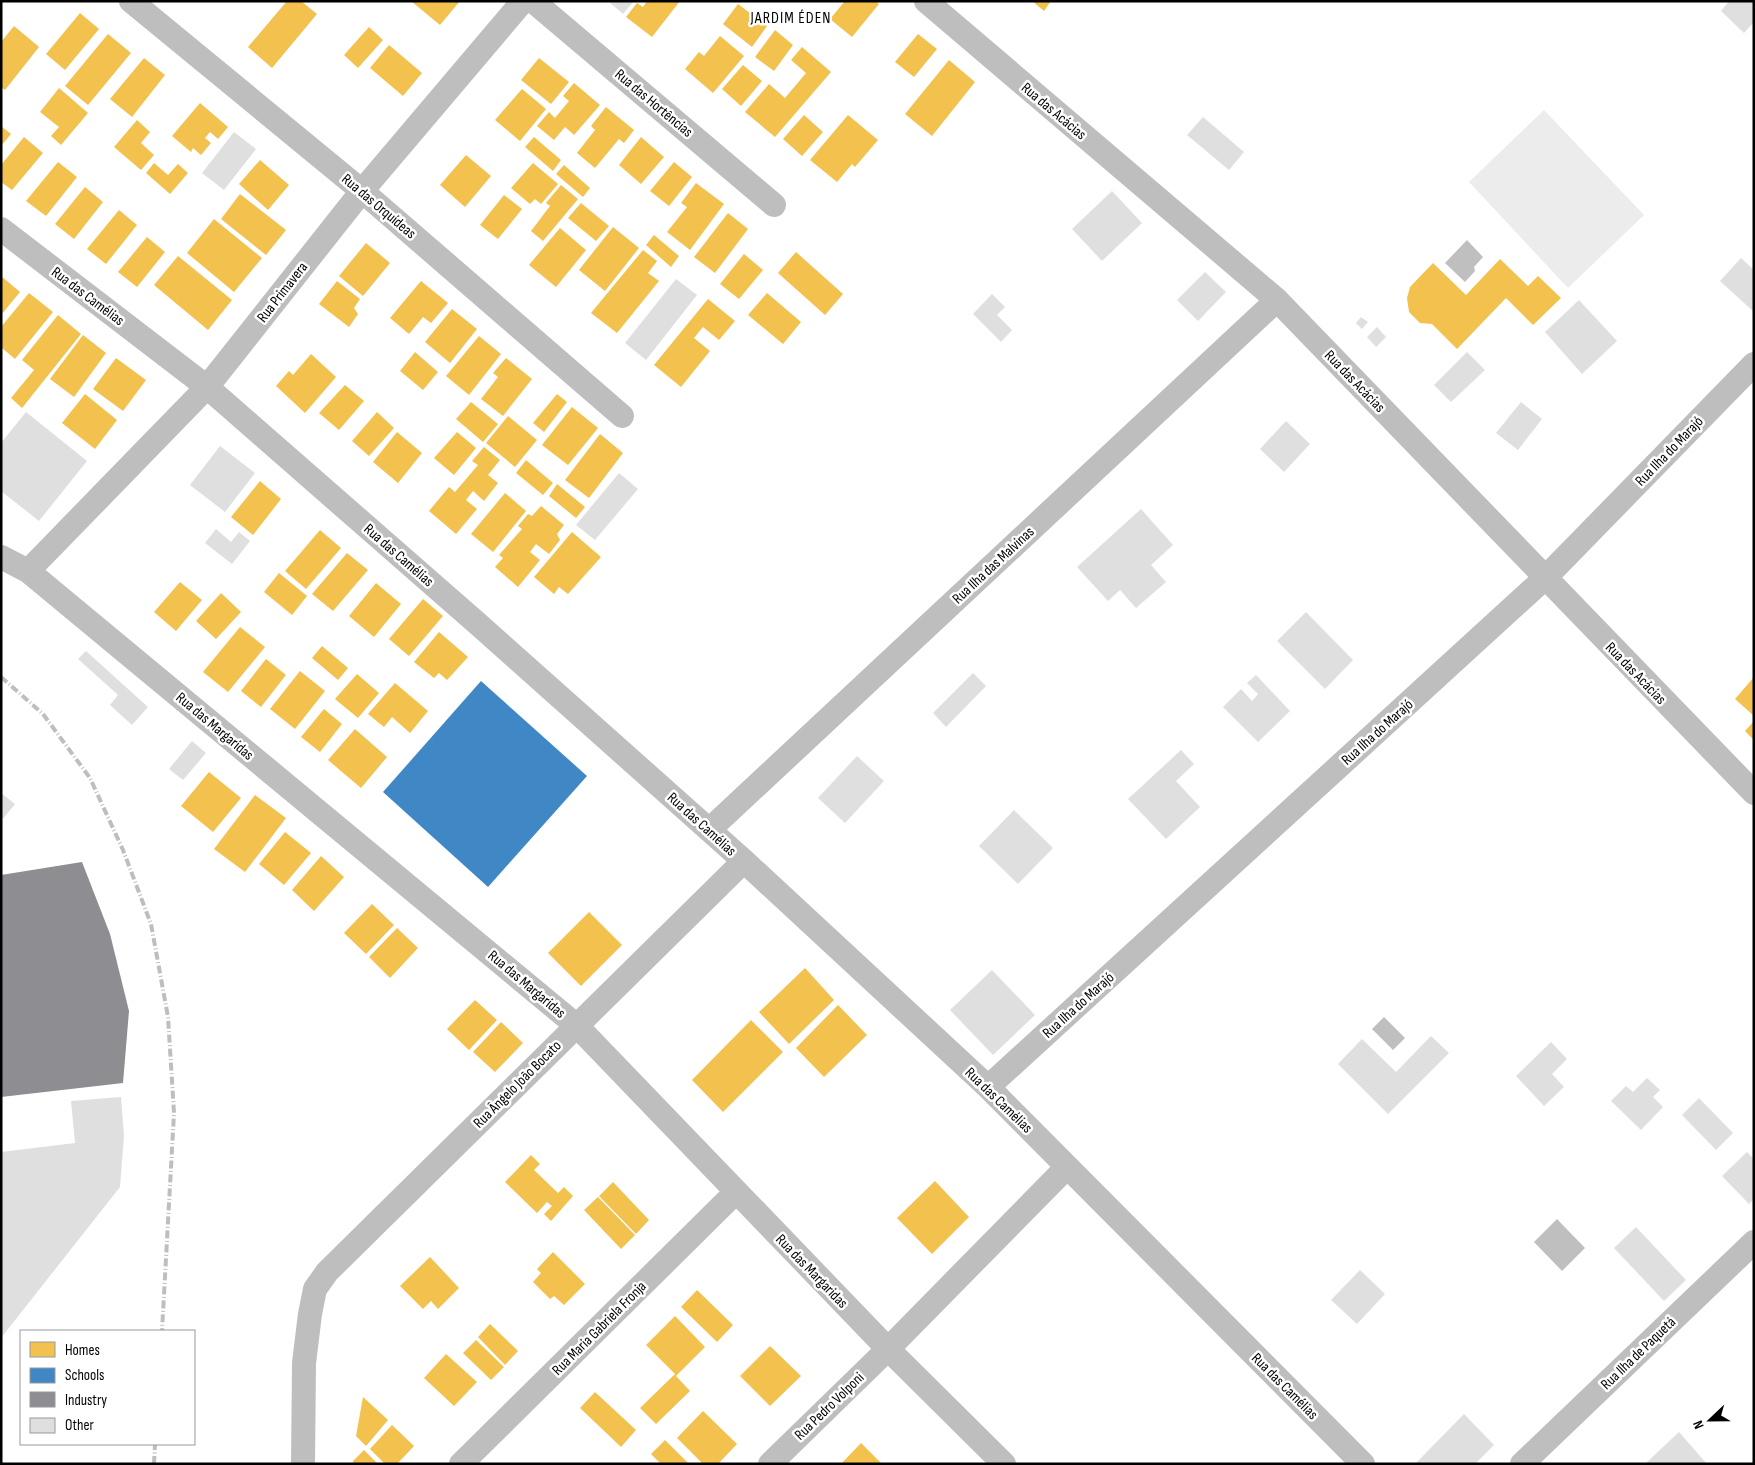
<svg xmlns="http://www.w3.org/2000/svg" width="1755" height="1465" font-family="'Sofia Sans Condensed',sans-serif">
<rect width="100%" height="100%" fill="#fff"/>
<!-- green -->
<path fill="#ececec" d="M1544,110L1644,215L1568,288L1469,182Z"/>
<!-- water -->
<path fill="#bfbfbf" d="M1467,240L1483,257L1474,267L1475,271L1465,282L1445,263Z
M1384,1017L1405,1038L1393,1050L1372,1029Z
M1557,1219L1585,1248L1562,1271L1534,1242Z"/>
<!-- homes -->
<path fill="#f2c14e" d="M287,1H301L317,14L272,68L248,47Z
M411,1H460L440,25Z
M647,1H680L652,37L626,17L637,3L643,7Z
M845,1H876L879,4L852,37L830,19Z
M1032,1H1051L1044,11Z
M738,4L767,26L752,47L723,24Z
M80,13L99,29L65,70L46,54Z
M14,26L39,47L5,90L1,87V42Z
M369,27L383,40L358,68L344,55Z
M775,30L793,45L774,71L755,57Z
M108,34L131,53L88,105L65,86Z
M918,34L937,49L914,77L895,62Z
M720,36L744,56L713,93L685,69L699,52L704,56Z
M389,45L422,73L403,96L370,68Z
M802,47L831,72L775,137L745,112L769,84L785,98L806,73L791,60Z
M144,58L165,75L132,117L110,99Z
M539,58L569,82L551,104L521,80Z
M949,60L975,82L932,136L905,114Z
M743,65L762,81L741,106L722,89Z
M574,83L600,105L574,135L565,127L554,140L537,126L549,112L555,118L569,101L563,96Z
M59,88L88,113L61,145L51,136L59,127L40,112Z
M522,89L546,109L520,141L495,120Z
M200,103L228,127L218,139L210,132L205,138L211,143L201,155L193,148L191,152L172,136Z
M606,107L634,130L624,143L619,139L595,168L577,153L595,130L591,126Z
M804,115L823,132L802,156L783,139Z
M848,115L878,140L855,167L852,164L837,182L810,160Z
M137,120L150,132L141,143L154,155L141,170L114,147Z
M1,126L11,134L1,146Z
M24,137L43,153L12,190L1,182V165Z
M534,137L561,160L553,171L525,147Z
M641,137L664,157L641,184L619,165Z
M466,155L491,176L465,207L440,185Z
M260,160L289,185L268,210L239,184Z
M58,162L77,177L46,216L26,201Z
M674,162L692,177L669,206L650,191Z
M154,163L168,175L178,164L188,173L170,194L146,173Z
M533,163L558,184L541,204L535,199L530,204L511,188Z
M564,165L590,188L583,197L556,174Z
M696,183L724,204L690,250L667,232L687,207L681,203Z
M561,185L578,199L543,241L531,231L550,206L546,203Z
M85,187L103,202L74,239L55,224Z
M240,194L286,230L266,255L221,219Z
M504,195L522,209L498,239L480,225Z
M581,203L609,226L596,241L568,218Z
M119,210L137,225L106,264L87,249Z
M728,213L748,229L715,273L694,257Z
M214,219L262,258L234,292L187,253Z
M613,227L639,248L605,291L579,270Z
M560,228L586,250L556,287L529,265Z
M654,235L679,256L671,267L646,245Z
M147,237L165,252L137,287L118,272Z
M366,243L390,263L363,296L339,276Z
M643,250L657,261L648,273L659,281L617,333L591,313Z
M796,252L843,294L825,315L778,273Z
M744,254L763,270L739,299L720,284Z
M178,256L232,300L208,330L154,285Z
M1500,259L1528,286L1538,276L1561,298L1533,325L1506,298L1457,349L1432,324L1420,323L1409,312L1407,298L1410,287L1433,263L1466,295Z
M1,276L20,292L1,315Z
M337,281L360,299L354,308L358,314L349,327L319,304Z
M421,281L448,303L431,323L423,317L409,334L390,318Z
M29,293L53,312L15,359L1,347V327Z
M767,293L801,322L783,344L748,315Z
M708,299L735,321L719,340L703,327L694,338L710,351L681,387L654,365Z
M452,309L477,329L450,363L425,342Z
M58,315L81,334L22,408L11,398L34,370L22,360Z
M83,335L106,353L74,397L50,379Z
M479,336L501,354L469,395L446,376Z
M415,352L438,372L423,390L400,371Z
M311,354L336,377L305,413L276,386L289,371L293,375Z
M116,358L146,380L123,411L93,389Z
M506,358L532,379L503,416L481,399L498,377L493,373Z
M345,385L364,401L339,430L319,413Z
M85,394L117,420L95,449L62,423Z
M557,394L567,402L544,432L533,423Z
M471,402L498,424L483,442L456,419Z
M572,407L598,428L568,465L542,445Z
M377,412L394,428L369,456L352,441Z
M508,416L537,440L515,467L486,443Z
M397,432L422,453L398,483L373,462Z
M457,432L476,448L454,475L434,458Z
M600,434L623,453L589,498L565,480Z
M484,447L500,460L488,475L498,483L484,501L473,491L466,500L477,509L456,534L429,511L449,487L455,492L478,465L472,461Z
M526,460L553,483L543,495L516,473Z
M260,481L281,499L253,535L231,517Z
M557,484L585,507L576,518L549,496Z
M505,493L526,511L493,552L471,534Z
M541,506L564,525L557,534L560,540L549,554L536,544L530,552L540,560L518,587L495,567L503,558L499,555L522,529L518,526L528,514L532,516Z
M320,530L341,548L306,589L285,571Z
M572,532L601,557L568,594L559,587L554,594L534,577Z
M347,553L368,570L333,611L312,594Z
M279,573L307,596L292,615L264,592Z
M180,582L202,600L176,631L154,612Z
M376,583L401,604L374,637L349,616Z
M221,593L241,612L216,639L196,621Z
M423,599L443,616L409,656L389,639Z
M240,627L265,647L228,692L203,672Z
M439,632L468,657L447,680L439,673L434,678L414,662Z
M322,646L348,668L338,680L312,658Z
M266,659L286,675L261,707L241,691Z
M300,671L325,691L295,729L270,709Z
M357,674L379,693L358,718L335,699Z
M1754,677V716L1735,699Z
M395,683L428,711L410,733L392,717L384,727L368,714Z
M324,709L342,724L320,752L301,737Z
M1754,721V740L1745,731Z
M355,729L387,757L361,788L328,760Z
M209,772L241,798L213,832L181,806Z
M255,795L286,818L245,872L214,849Z
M285,832L311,853L284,885L259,864Z
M321,856L344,877L314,911L292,890Z
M372,904L394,925L366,954L344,933Z
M589,912L622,945L581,986L548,953Z
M397,928L418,948L390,978L369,957Z
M805,968L834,1000L789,1044L759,1012Z
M475,1000L497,1020L469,1050L447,1029Z
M838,1005L867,1035L824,1077L796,1048Z
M751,1020L783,1052L723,1112L692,1080Z
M501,1022L523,1043L495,1072L473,1052Z
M531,1155L540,1164L534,1170L558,1193L564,1187L573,1196L551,1221L544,1214L552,1206L547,1202L537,1213L505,1182Z
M935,1181L969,1217L932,1254L897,1218Z
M613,1182L649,1220L636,1234L599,1196Z
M598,1197L635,1235L621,1249L584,1210Z
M553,1252L585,1284L564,1305L554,1296L550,1299L533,1282L541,1273L537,1269Z
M430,1257L459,1288L438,1309L431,1301L423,1309L400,1286Z
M697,1290L733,1325L717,1342L681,1307Z
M675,1316L705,1347L676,1376L690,1391L656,1424L640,1408L675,1374L646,1345Z
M490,1324L518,1351L505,1365L478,1337Z
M476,1340L504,1367L491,1380L463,1353Z
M770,1346L801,1376L770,1406L740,1376Z
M446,1354L477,1382L454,1406L424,1378Z
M595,1392L636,1430L621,1447L580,1408Z
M363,1397L388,1420L366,1446L356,1436Z
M703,1411L737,1444L718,1464H703L677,1438Z
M392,1425L414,1446L397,1464H385L370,1449Z
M665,1440L689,1464H661L651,1454Z
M861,1443L882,1464H841Z
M364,1450L378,1464H353V1461Z"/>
<!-- schools -->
<path fill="#3f88c5" d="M481,681L587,776L488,887L383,792Z"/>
<!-- industry -->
<path fill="#8d8d92" d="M82,862L110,934L129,1011L123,1083L1,1097V875Z"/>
<!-- building -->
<path fill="#dfdfdf" d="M608,1H634L623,14Z
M1729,1H1754V22L1744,33L1721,11Z
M1203,117L1244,152L1229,170L1187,135Z
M234,132L256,149L224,190L202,173Z
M1112,191L1142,223L1102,261L1072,229Z
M1741,258L1754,270V312L1720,281Z
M1205,272L1226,292L1198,321L1177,300Z
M676,279L697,295L646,360L625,343Z
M992,294L1005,307L997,315L1012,330L1001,342L973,314Z
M1579,300L1617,341L1582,374L1545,332Z
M1361,317L1368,322L1362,329L1356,323Z
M1377,327L1386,337L1376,347L1367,337Z
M1467,352L1485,370L1451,402L1434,385Z
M1521,402L1542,419L1518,450L1496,433Z
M26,412L87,461L39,521L1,491V443Z
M1286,421L1310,444L1284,472L1260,449Z
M220,446L255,473L225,512L190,485Z
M619,473L638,489L595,540L576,525Z
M1141,509L1173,545L1151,565L1166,582L1136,608L1120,590L1108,601L1077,567Z
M216,529L231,542L239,532L250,541L232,564L205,543Z
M1306,612L1353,660L1325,689L1277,641Z
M86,651L148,707L132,725L110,705L118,695L78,659Z
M973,673L986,686L946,727L933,713Z
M1256,675L1290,711L1258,742L1223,707L1241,689L1252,701L1258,694L1247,683Z
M192,741L206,753L183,780L169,769Z
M1181,750L1194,764L1176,781L1200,807L1166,839L1128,799Z
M857,756L884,781L845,823L818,798Z
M1,793L15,804L1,821Z
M1014,810L1053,848L1018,884L979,846Z
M992,970L1035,1015L993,1055L950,1010Z
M1431,1036L1449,1053L1388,1114L1338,1064L1362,1039L1396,1072Z
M1551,1042L1567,1059L1552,1074L1564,1087L1544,1106L1516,1076Z
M1647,1078L1660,1090L1653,1097L1663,1107L1641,1130L1611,1101L1626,1086L1633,1092Z
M121,1097L124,1136L120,1187L1,1338V1152L75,1143L71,1101Z
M1699,1098L1733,1133L1716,1150L1682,1115Z
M1747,1152L1754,1159V1199L1749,1204L1722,1176Z
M1636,1227L1686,1280L1664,1301L1614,1248Z
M1360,1270L1385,1294L1357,1324L1331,1300Z
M1464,1414L1494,1445L1475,1464H1415Z
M1679,1432L1707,1464H1646V1463Z"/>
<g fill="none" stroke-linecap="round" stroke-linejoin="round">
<!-- street -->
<path stroke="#bebebe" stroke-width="24" d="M131,1L362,191L622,416
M533,1L774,205
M926,1L1277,300L1754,793
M1,229L207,387L478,624L744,861L988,1087L1363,1464
M1,557L28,571L577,1026L888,1349L1004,1464
M28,571L207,387L362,191L523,1
M709,830L1277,300
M988,1087L1545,578L1754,364
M303,1464L304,1363L310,1314L315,1289L327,1272L744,861
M461,1464L736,1192
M770,1464L888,1349L1067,1167
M1522,1464L1754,1242"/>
<!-- rail -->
<path stroke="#bebebe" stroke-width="4" stroke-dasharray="8 2.5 1 2.5" stroke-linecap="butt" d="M1,677L43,714L90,778L123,850L151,924L168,1017L174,1113L162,1331
M154,1464L155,1444"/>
</g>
<g text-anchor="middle" stroke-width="5" stroke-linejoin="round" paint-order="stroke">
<!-- street labels -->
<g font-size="15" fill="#000" stroke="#fff">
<text transform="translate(654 103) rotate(40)" y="5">Rua das Hortências</text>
<text transform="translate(1054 111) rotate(40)" y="5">Rua das Acácias</text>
<text transform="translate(379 206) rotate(40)" y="5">Rua das Orquídeas</text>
<text transform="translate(282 292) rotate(-52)" y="5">Rua Primavera</text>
<text transform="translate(88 296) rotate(37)" y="5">Rua das Camélias</text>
<text transform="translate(1355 381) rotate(46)" y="5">Rua das Acácias</text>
<text transform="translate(1669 451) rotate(-46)" y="5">Rua Ilha do Marajó</text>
<text transform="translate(399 555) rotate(41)" y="5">Rua das Camélias</text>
<text transform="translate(993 565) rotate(-43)" y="5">Rua Ilha das Malvinas</text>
<text transform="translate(1636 673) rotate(46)" y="5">Rua das Acácias</text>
<text transform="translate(215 726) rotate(40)" y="5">Rua das Margaridas</text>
<text transform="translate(1377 732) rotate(-42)" y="5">Rua Ilha do Marajó</text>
<text transform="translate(702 824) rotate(42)" y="5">Rua das Camélias</text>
<text transform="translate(527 984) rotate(40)" y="5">Rua das Margaridas</text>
<text transform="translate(1078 1005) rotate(-42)" y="5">Rua Ilha do Marajó</text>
<text transform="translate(517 1084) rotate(-45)" y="5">Rua Ângelo João Bocato</text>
<text transform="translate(999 1100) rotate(44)" y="5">Rua das Camélias</text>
<text transform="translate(812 1271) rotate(46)" y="5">Rua das Margaridas</text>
<text transform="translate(599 1328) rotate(-45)" y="5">Rua Maria Gabriela Fronja</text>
<text transform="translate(1638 1353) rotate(-44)" y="5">Rua Ilha de Paquetá</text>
<text transform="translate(1285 1386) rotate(45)" y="5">Rua das Camélias</text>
<text transform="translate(829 1406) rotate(-44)" y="5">Rua Pedro Volponi</text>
</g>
<!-- neighbourhood labels -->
<g font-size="16" letter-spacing="1" fill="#000" stroke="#fff">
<text x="791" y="23">JARDIM ÉDEN</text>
</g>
</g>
<!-- border -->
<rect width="1755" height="1465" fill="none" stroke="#000000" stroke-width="5"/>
<!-- legend -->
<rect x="20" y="1330" width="175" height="115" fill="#ffffff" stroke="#999999"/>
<rect x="30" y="1342" width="25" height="15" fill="#f2c14e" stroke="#999999"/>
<text x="65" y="1355" font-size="15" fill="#000000">Homes</text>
<rect x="30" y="1368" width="25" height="15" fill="#3f88c5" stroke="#999999"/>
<text x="65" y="1380" font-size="15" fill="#000000">Schools</text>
<rect x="30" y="1392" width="25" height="15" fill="#8d8d92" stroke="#999999"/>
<text x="65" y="1405" font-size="15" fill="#000000">Industry</text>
<rect x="30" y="1418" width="25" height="15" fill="#dfdfdf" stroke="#999999"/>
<text x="65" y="1430" font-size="15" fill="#000000">Other</text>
<!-- north arrow -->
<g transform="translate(1710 1420) rotate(248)" stroke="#ffffff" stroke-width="4" paint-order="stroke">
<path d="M0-4L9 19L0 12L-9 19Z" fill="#000000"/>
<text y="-8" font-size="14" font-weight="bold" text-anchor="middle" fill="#000000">N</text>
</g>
</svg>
